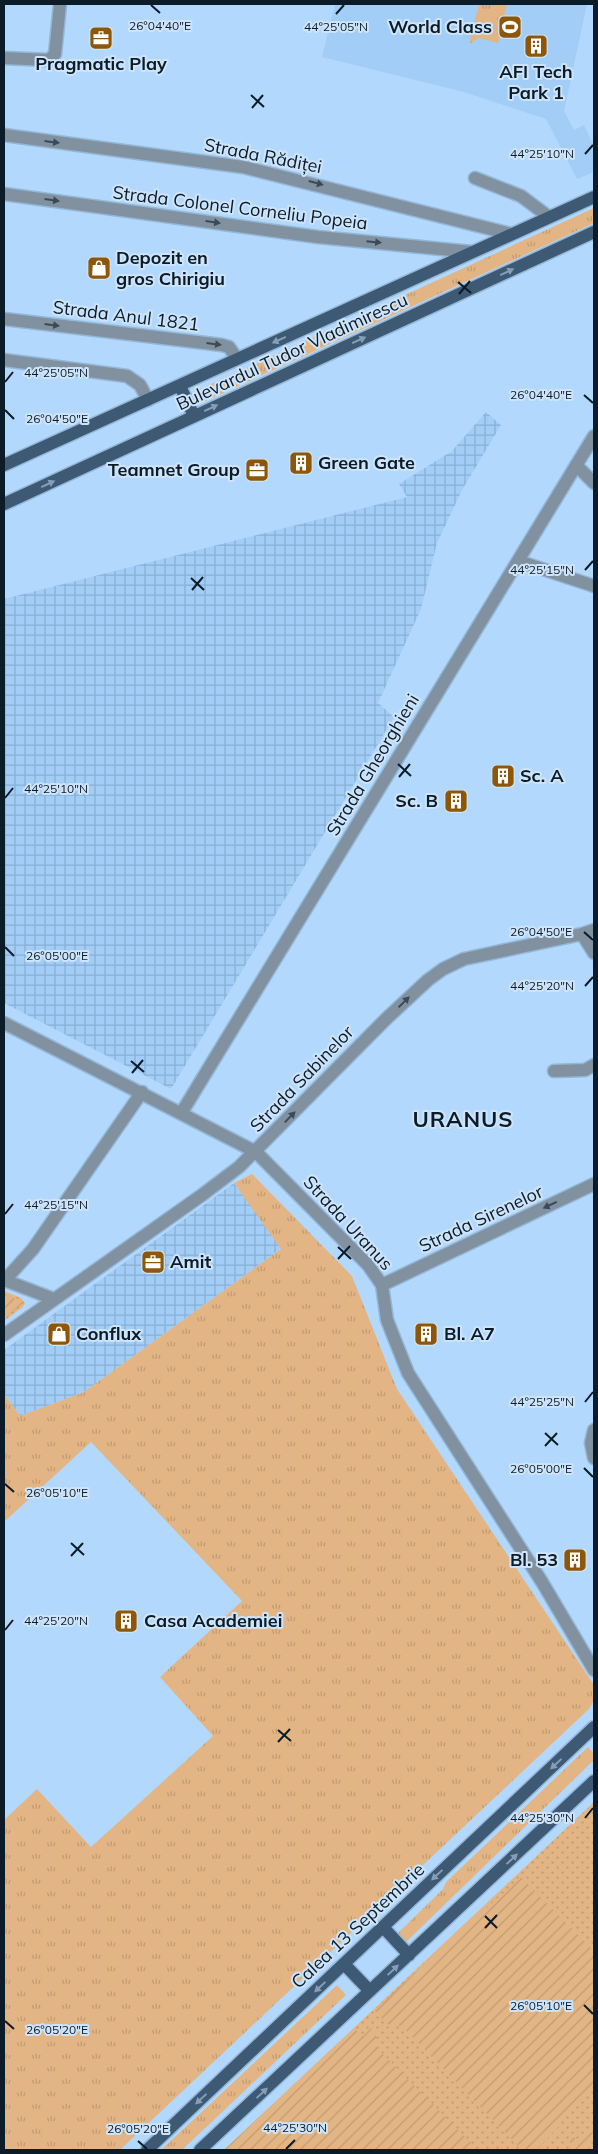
<svg xmlns="http://www.w3.org/2000/svg" width="598" height="2154" font-family="Mulish,sans-serif">
<defs>
<pattern id="industrial-grid" width="8" height="8" patternUnits="userSpaceOnUse" patternTransform="scale(1.25)"><rect width="8" height="8" fill="#a1cdf7"/><path d="M0 4h8M4 0v8" fill="none" stroke="#89afd4"/></pattern>
<pattern id="grass-tufts" width="24" height="20" patternUnits="userSpaceOnUse" patternTransform="scale(1.25)"><rect width="24" height="20" fill="#e3b584"/><path d="M3 7l-1-3M5 7V3M7 7l1-3M15 17l-1-3M17 17v-4M19 17l1-3" fill="none" stroke="#c29b72"/></pattern>
<pattern id="park-dots" width="8" height="8" patternUnits="userSpaceOnUse" patternTransform="scale(1.25)"><rect width="8" height="8" fill="#e3b584"/><path d="M2 2h.1M6 6h.1" fill="none" stroke="#c29b72" stroke-width="1.8" stroke-linecap="round"/></pattern>
<pattern id="garden-furrows" width="10" height="10" patternUnits="userSpaceOnUse" patternTransform="scale(1.25)"><rect width="10" height="10" fill="#e3b584"/><path d="M-1 1l2-2M0 10L10 0M9 11l2-2" fill="none" stroke="#c29b72"/></pattern>
</defs>
<rect width="100%" height="100%" fill="#b2d9fd"/>
<!-- built -->
<path fill="#a1cdf7" d="M335,4H587L564,111L574,130L584,125L594,146V172L577,179L546,119L464,92L322,57Z"/>
<!-- industrial -->
<path fill="url(#industrial-grid)" d="M486,412L501,425L462,490L437,543L421,609L378,703L394,717L171,1089L4,1003V599L407,497L399,484L452,451Z
M234,1183L282,1248L84,1392L20,1416L4,1394V1350Z"/>
<!-- grass -->
<path fill="url(#grass-tufts)" d="M479,4H507L498,43L479,38L469,44Z
M594,208V223L199,404L193,394L194,392L203,388Z
M252,1174L352,1276L397,1389L594,1685V1700L589,1709L120,2150H4V1820L37,1789L91,1847L213,1736L160,1677L242,1601L91,1442L4,1522V1394L20,1416L84,1392L281,1249L234,1183Z
M588,1747L594,1754V1760L405,1943L397,1934L443,1889L446,1882Z
M337,1985L346,1995L182,2150H161Z"/>
<!-- park -->
<path fill="url(#park-dots)" d="M4,1291L21,1298L25,1303L23,1307L4,1321Z
M594,1802V2150H224Z"/>
<!-- garden -->
<path fill="url(#garden-furrows)" d="M4,1293L23,1303L4,1319Z
M521,1877L594,1951V2084L557,2122L560,2125L537,2150H522L402,2026L387,2024L374,2010Z
M354,2028L363,2036L371,2028L376,2034V2045L380,2051L478,2150H224Z
M594,2127V2135L586,2143L591,2149L570,2150V2140L573,2136L579,2142Z"/>
<g fill="none" stroke-linecap="round" stroke-linejoin="round">
<!-- minor casing -->
<g stroke="#94b7d7" stroke-width="15">
<path id="minor" d="M4,58L49,60L55,54L60,4
M4,135L243,167L511,234
M475,178L521,196L549,217
M4,194L318,237L472,252
M4,319L222,345L229,347L237,359
M4,360L127,376L140,385L148,400
M576,465L594,483
M518,561L594,586
M582,934L594,953
M4,1023L256,1152L368,1265L382,1285L387,1320L408,1373L542,1582L594,1670
M554,1071L585,1070L594,1065
M182,1112L594,436
M4,1280L54,1299
M5,1280L33,1249L142,1092
M382,1285L594,1184
M4,1335L202,1195L239,1167L386,1019L428,980L443,969L464,959L582,934L594,930
M594,1430L591,1443L594,1458"/>
</g>
<!-- major casing -->
<g stroke="#94b7d7" stroke-width="15">
<path id="major" d="M180,386L194,416
M4,465L594,197
M4,504L594,232
M383,1927L409,1955
M344,1964L370,1991
M147,2150L594,1727
M200,2150L594,1781"/>
</g>
<!-- minor -->
<use href="#minor" stroke="#8191a0" stroke-width="12"/>
<!-- major -->
<use href="#major" stroke="#3d5974" stroke-width="12"/>
</g>
<!-- one-way arrows -->
<defs><path id="oneway-solid" d="M-6-.8H1V-3.2L6.5 0L1 3.2V.8H-6Z" transform="scale(1.25)"/></defs>
<g fill="#3b4a58">
<use href="#oneway-solid" transform="translate(52 142) rotate(7)"/>
<use href="#oneway-solid" transform="translate(316 183) rotate(15)"/>
<use href="#oneway-solid" transform="translate(52 200) rotate(8)"/>
<use href="#oneway-solid" transform="translate(213 222) rotate(8)"/>
<use href="#oneway-solid" transform="translate(374 242) rotate(6)"/>
<use href="#oneway-solid" transform="translate(52 325) rotate(7)"/>
<use href="#oneway-solid" transform="translate(214 344) rotate(7)"/>
<use href="#oneway-solid" transform="translate(404 1002) rotate(-44)"/>
<use href="#oneway-solid" transform="translate(290 1117) rotate(-46)"/>
<use href="#oneway-solid" transform="translate(550 1205) rotate(155)"/>
</g>
<g fill="#859eb7">
<use href="#oneway-solid" transform="translate(507 272) rotate(-25)"/>
<use href="#oneway-solid" transform="translate(279 340) rotate(156)"/>
<use href="#oneway-solid" transform="translate(359 340) rotate(-24)"/>
<use href="#oneway-solid" transform="translate(211 408) rotate(-25)"/>
<use href="#oneway-solid" transform="translate(48 484) rotate(-25)"/>
<use href="#oneway-solid" transform="translate(556 1764) rotate(137)"/>
<use href="#oneway-solid" transform="translate(512 1859) rotate(-43)"/>
<use href="#oneway-solid" transform="translate(437 1875) rotate(137)"/>
<use href="#oneway-solid" transform="translate(393 1970) rotate(-43)"/>
<use href="#oneway-solid" transform="translate(320 1987) rotate(137)"/>
<use href="#oneway-solid" transform="translate(262 2093) rotate(-43)"/>
<use href="#oneway-solid" transform="translate(201 2099) rotate(137)"/>
</g>
<!-- ticks -->
<path fill="none" stroke="#0c1b28" stroke-width="2" d="M151,5L160,13M336,14L344,5M251,95L264,107M252,108L263,95M585,154L593,145M458,282L471,293M459,294L470,281M5,382L13,372M584,395L593,403M5,410L14,419M585,570L593,561M191,578L204,590M192,590L203,577M398,764L411,776M399,777L410,764M5,798L13,788M584,932L593,940M5,947L14,956M585,986L593,977M131,1061L144,1072M132,1073L143,1060M5,1214L13,1204M338,1247L351,1259M338,1259L350,1246M585,1402L593,1392M545,1433L558,1445M545,1446L557,1433M584,1468L593,1477M5,1484L14,1492M71,1543L84,1555M71,1556L83,1543M5,1630L13,1620M278,1730L291,1741M278,1742L290,1729M585,1818L593,1808M485,1916L497,1928M485,1928L497,1915M584,2005L593,2014M5,2021L14,2029M138,2141L147,2149M286,2149L295,2140"/>
<!-- icons -->
<defs>
<g id="stadium-square" transform="scale(1.25)"><rect x="-9" y="-9" width="18" height="18" rx="4" fill="#8d570a" stroke="#cde4fa"/><path d="M0-5a6.5 5 0 1 0 0 10a6.5 5 0 1 0 0-10ZM-3.5-1.8h7v3.6h-7Z" fill="#fff"/></g>
<g id="office-square" transform="scale(1.25)"><rect x="-9" y="-9" width="18" height="18" rx="4" fill="#8d570a" stroke="#cde4fa"/><path d="M-6-3h4V-5.5h4V-3h4V5H-6ZM-1-4.5V-3h2v-1.5ZM-6 0V1H6V0Z" fill="#fff"/></g>
<g id="building-square" transform="scale(1.25)"><rect x="-9" y="-9" width="18" height="18" rx="4" fill="#8d570a" stroke="#cde4fa"/><path d="M-4-6H4V6H1V3H-1V6H-4ZM-2.5-4.3h1.7v1.8h-1.7ZM.8-4.3h1.7v1.8H.8ZM-2.5-1h1.7V.8h-1.7ZM.8-1h1.7V.8H.8Z" fill="#fff"/></g>
<g id="shop-square" transform="scale(1.25)"><rect x="-9" y="-9" width="18" height="18" rx="4" fill="#8d570a" stroke="#cde4fa"/><path d="M-5-2.5h2.3a2.7 3.5 0 0 1 5.4 0H5L5.5 6h-11ZM-1.5-2.5h3a1.5 2.3 0 0 0-3 0Z" fill="#fff"/></g>
</defs>
<g fill-rule="evenodd">
<use href="#stadium-square" x="510" y="27"/>
<use href="#office-square" x="101" y="38"/>
<use href="#building-square" x="536" y="46"/>
<use href="#shop-square" x="99" y="268"/>
<use href="#building-square" x="301" y="463"/>
<use href="#office-square" x="257" y="470"/>
<use href="#building-square" x="503" y="776"/>
<use href="#building-square" x="456" y="801"/>
<use href="#office-square" x="153" y="1262"/>
<use href="#shop-square" x="59" y="1334"/>
<use href="#building-square" x="426" y="1334"/>
<use href="#building-square" x="575" y="1560"/>
<use href="#building-square" x="126" y="1621"/>
</g>
<g text-anchor="middle" stroke-width="4" stroke-linejoin="round" paint-order="stroke">
<!-- poi labels -->
<g font-size="18" font-weight="bold" fill="#0c1b28" stroke="#cde4fa" text-anchor="start">
<text x="492" y="33" text-anchor="end">World Class</text>
<text x="101" y="70" text-anchor="middle">Pragmatic Play</text>
<text x="536" y="78" text-anchor="middle">AFI Tech<tspan x="536" dy="21">Park 1</tspan></text>
<text x="116" y="264">Depozit en<tspan x="116" dy="21">gros Chirigiu</tspan></text>
<text x="318" y="469">Green Gate</text>
<text x="240" y="476" text-anchor="end">Teamnet Group</text>
<text x="520" y="782">Sc. A</text>
<text x="438" y="807" text-anchor="end">Sc. B</text>
<text x="170" y="1268">Amit</text>
<text x="76" y="1340">Conflux</text>
<text x="444" y="1340">Bl. A7</text>
<text x="558" y="1566" text-anchor="end">Bl. 53</text>
<text x="144" y="1627">Casa Academiei</text>
</g>
<!-- street labels -->
<g font-size="18" fill="#0c1b28" stroke="#cde4fa">
<text transform="translate(263 156) rotate(11)" y="6">Strada Rădiței</text>
<text transform="translate(240 208) rotate(7)" y="6">Strada Colonel Corneliu Popeia</text>
<text transform="translate(126 316) rotate(7)" y="6">Strada Anul 1821</text>
<text transform="translate(292 352) rotate(-25)" y="6">Bulevardul Tudor Vladimirescu</text>
<text transform="translate(373 765) rotate(-59)" y="6">Strada Gheorghieni</text>
<text transform="translate(302 1079) rotate(-46)" y="6">Strada Sabinelor</text>
<text transform="translate(481 1219) rotate(-25)" y="6">Strada Sirenelor</text>
<text transform="translate(348 1223) rotate(47)" y="6">Strada Uranus</text>
<text transform="translate(358 1926) rotate(-43)" y="6">Calea 13 Septembrie</text>
</g>
<!-- district labels -->
<g font-size="22" font-weight="bold" letter-spacing="1" fill="#0c1b28" stroke="#cde4fa">
<text x="463" y="1127">URANUS</text>
</g>
</g>
<g font-size="12" text-anchor="middle" fill="#0c1b28" stroke="#cde4fa" stroke-width="4" stroke-linejoin="round" paint-order="stroke">
<text x="160" y="30">26°04'40"E</text>
<text x="336" y="31">44°25'05"N</text>
<text x="542" y="158">44°25'10"N</text>
<text x="56" y="377">44°25'05"N</text>
<text x="541" y="399">26°04'40"E</text>
<text x="57" y="423">26°04'50"E</text>
<text x="542" y="574">44°25'15"N</text>
<text x="56" y="793">44°25'10"N</text>
<text x="541" y="936">26°04'50"E</text>
<text x="57" y="960">26°05'00"E</text>
<text x="542" y="990">44°25'20"N</text>
<text x="56" y="1209">44°25'15"N</text>
<text x="542" y="1406">44°25'25"N</text>
<text x="541" y="1473">26°05'00"E</text>
<text x="57" y="1497">26°05'10"E</text>
<text x="56" y="1625">44°25'20"N</text>
<text x="542" y="1822">44°25'30"N</text>
<text x="541" y="2010">26°05'10"E</text>
<text x="57" y="2034">26°05'20"E</text>
<text x="295" y="2132">44°25'30"N</text>
<text x="138" y="2133">26°05'20"E</text>
</g>
<!-- border -->
<rect width="598" height="2154" fill="none" stroke="#0c1b28" stroke-width="10"/>
</svg>
